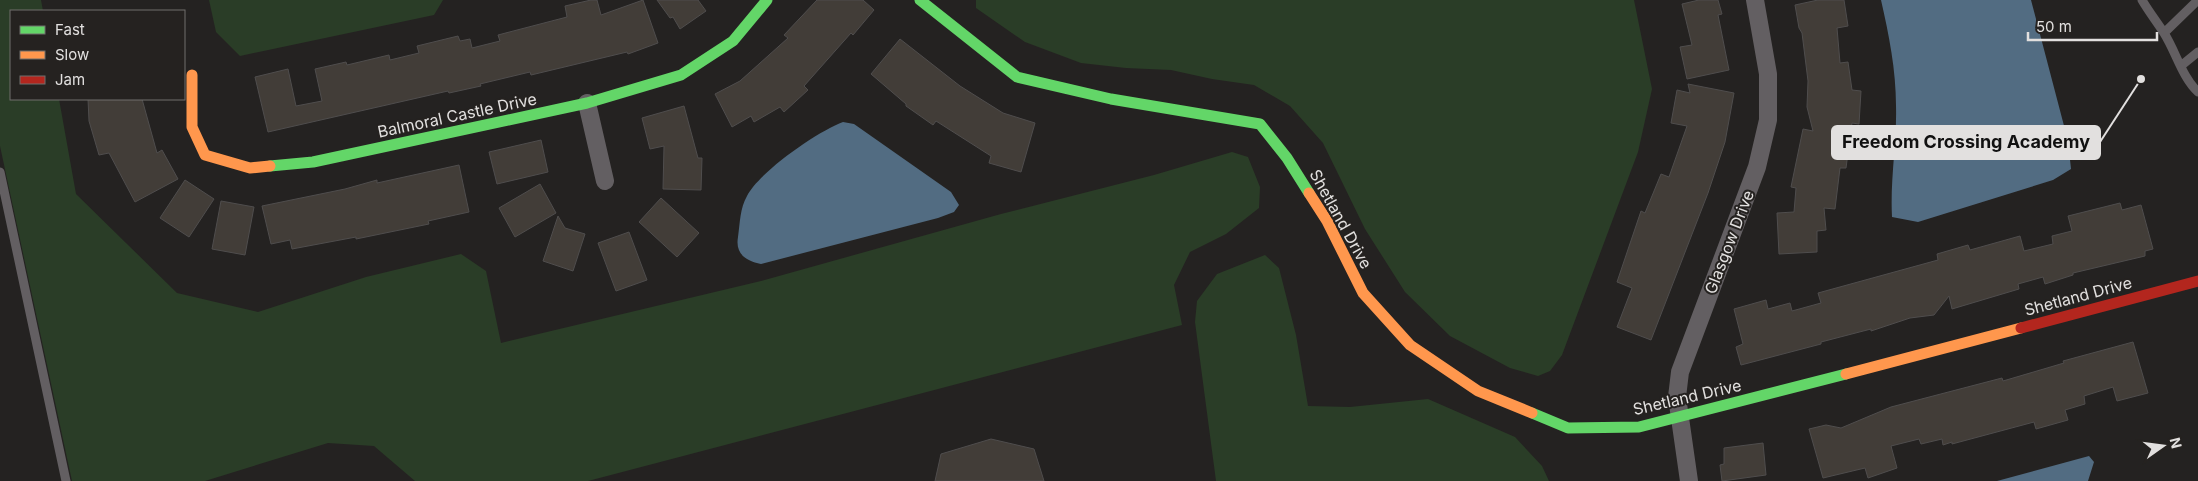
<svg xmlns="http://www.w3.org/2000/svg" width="2198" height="481" font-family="Inter,sans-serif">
<rect width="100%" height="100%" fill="#242221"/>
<!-- green -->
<path fill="#2a3d27" d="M0,0H41L43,11H11V99H59L76,194L177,293L258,312L366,277L461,254L486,271L501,343L761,281L1001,214L1154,175L1232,152L1248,157L1260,187L1259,208L1226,234L1190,252L1174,285L1182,325L588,481H415L374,446L328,443L205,481H72L0,146Z
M209,0H443L434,15L240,56L216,32Z
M976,0H1634L1652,89L1638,152L1562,355L1550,371L1538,376L1510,368L1450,336L1405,292L1365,229L1323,143L1290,106L1254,85L1212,79L1171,70L1126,68L1081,63L1025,42L976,8Z
M1265,255L1279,268L1296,335L1308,406L1350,407L1428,399L1515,437L1542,466L1549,481H1216L1195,322L1197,301L1217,274Z"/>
<!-- water -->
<path fill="#526c82" d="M1881,0H2031L2068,141L2071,169L2053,180L1918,222L1892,217C1890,179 1897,143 1896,106C1896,70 1889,35 1881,0Z
M843,122L854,124L951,192L959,205L954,212L938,218L761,264C746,261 735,254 738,237C740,223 740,208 747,196C758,173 818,131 843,122Z
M2089,456L2094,462L2088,481H1997Z"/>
<!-- building -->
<path fill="#423d38" stroke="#4f4d4d" d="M591,0H597L601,15L643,0L658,43L628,54L627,52L531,75L530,72L480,84L481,86L449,93L448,91L268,132L255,77L288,69L296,106L322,101L315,69L346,62L347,65L389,55L390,60L419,53L417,46L458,36L460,41L470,39L472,48L500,41L498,35L567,17L565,6Z
M657,0H698L706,11L680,29L673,17L670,18Z
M817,0H863L874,10L853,35L851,33L804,86L808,90L784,112L780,107L754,122L751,116L732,127L715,94L740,81L788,38L784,35Z
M1699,0H1718L1722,14L1718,15L1729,70L1687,79L1680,47L1692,45L1682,4Z
M1818,0H1844L1848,26L1837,28L1840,63L1848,62L1852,90L1861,91L1859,124L1852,123L1846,168H1840L1835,209L1824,208L1826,230L1817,231V252L1779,254L1777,213L1794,212L1796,188L1791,187L1803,129L1813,131L1807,107L1808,81L1802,33L1799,28L1795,5Z
M900,39L960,86L1003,113L1035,123L1021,172L989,163L991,156L936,121L933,125L906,106V104L871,74Z
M1688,84L1734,93L1725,142L1708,193L1651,340L1617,327L1632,288L1617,282L1641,211L1645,213L1661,174L1669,177L1687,126L1671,123L1677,90L1690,93Z
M88,99H142L157,153L162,150L178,179L135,202L109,153L99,155L89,121Z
M684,106L698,158H702L701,190L663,189L664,146L650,149L642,118Z
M541,140L548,172L497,184L489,152Z
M459,165L469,212L428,221L429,224L356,239V237L292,249L290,240L271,244L262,206L345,189L377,180V183Z
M185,180L214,199L189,237L160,218Z
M540,184L556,213L515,237L499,208Z
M661,198L699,233L677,257L639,222Z
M221,201L254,207L245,255L212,249Z
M2120,203L2122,210L2141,205L2153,249L2145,251V256L2073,273V275L2045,284L2043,277L2018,284L2019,289L1952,309L1949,296L1934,315L1910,318L1871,331V329L1821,342V344L1741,365L1736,347L1743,344L1734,309L1766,300L1768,309L1790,303L1792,311L1821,303L1818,293L1938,260L1937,254L1968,245L1970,250L2020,236L2024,251L2053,244L2052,236L2072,231L2068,216Z
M558,216L565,228L585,234L573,271L543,261Z
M629,232L647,280L616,291L598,243Z
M2133,342L2148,393L2117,401L2113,387L2084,396L2085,404L2065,410L2068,420L2036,429L2034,422L1952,444V442L1943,445L1942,439L1921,444L1919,439L1891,446L1897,468L1868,478L1865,468L1823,478L1809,429L1826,425L1841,428L1891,407L2002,378L2003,381L2064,363L2063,361Z
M991,439L1034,449L1044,481H935L941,454Z
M1763,443L1766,475L1722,481L1720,465L1724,464V448Z"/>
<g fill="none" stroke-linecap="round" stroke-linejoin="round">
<!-- lane -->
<path stroke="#635f62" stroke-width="9" d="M2142,0C2149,12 2157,22 2164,33C2176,52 2182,77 2198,92
M2164,33L2198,0
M2182,65L2198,52
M0,172L66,481"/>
<!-- street -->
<path stroke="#635f62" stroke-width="18" d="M587,103L605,181
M1689,481L1677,397L1680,372L1757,167L1768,120V74L1755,0"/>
<!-- fast -->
<path stroke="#63d668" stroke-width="11" d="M920,0L1017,77L1111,99L1260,124L1287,158L1309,193
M270,166L313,162L587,103L681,75L733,41L767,0
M1532,413L1568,428L1639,427L1846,374"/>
<!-- slow -->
<path stroke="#ff974d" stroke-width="11" d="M192,75V127L205,155L250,168L270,166
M1309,193L1327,221L1363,293L1410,345L1478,391L1532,413
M1846,374L2021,328"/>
<!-- jam -->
<path stroke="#b3261e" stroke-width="11" d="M2021,328L2198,281"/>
</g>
<g text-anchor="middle" stroke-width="4" stroke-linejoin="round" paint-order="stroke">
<!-- street labels -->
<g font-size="16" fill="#e2e0df" stroke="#252220">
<text transform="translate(457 115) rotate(-12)" y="6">Balmoral Castle Drive</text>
<text transform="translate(1341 219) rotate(61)" y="6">Shetland Drive</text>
<text transform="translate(1729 242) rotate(-69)" y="6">Glasgow Drive</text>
<text transform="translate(2078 296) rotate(-15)" y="6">Shetland Drive</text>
<text transform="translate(1687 397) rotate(-13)" y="6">Shetland Drive</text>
</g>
</g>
<!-- callouts -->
<path fill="none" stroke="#e2e0df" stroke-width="2" d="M2141 79L2100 142"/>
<circle fill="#e2e0df" stroke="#252220" stroke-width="2" cx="2141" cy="79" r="5"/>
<rect fill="#e2e0df" stroke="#e2e0df" stroke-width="2" x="1832" y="126" width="268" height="33" rx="5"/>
<g font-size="18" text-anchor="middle" font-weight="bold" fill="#111">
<text x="1966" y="148">Freedom Crossing Academy</text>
</g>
<!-- legend -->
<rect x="10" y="10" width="175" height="90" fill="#252220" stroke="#716e6c"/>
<rect x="20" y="26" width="25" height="8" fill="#63d668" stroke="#716e6c"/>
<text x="55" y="35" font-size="15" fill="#e2e0df">Fast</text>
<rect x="20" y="51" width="25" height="8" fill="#ff974d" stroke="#716e6c"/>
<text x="55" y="60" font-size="15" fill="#e2e0df">Slow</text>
<rect x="20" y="76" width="25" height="8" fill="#b3261e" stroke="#716e6c"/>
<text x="55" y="85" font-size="15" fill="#e2e0df">Jam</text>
<!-- north arrow -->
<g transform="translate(2163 446) rotate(76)" stroke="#252220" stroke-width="4" paint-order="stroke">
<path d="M0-4L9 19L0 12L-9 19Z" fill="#e2e0df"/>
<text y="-8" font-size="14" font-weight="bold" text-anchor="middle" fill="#e2e0df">N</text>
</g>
<!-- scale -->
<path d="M2028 32v8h129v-8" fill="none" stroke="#e2e0df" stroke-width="2.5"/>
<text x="2036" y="32" font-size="15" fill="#e2e0df" stroke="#252220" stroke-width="4" paint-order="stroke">50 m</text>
</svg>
